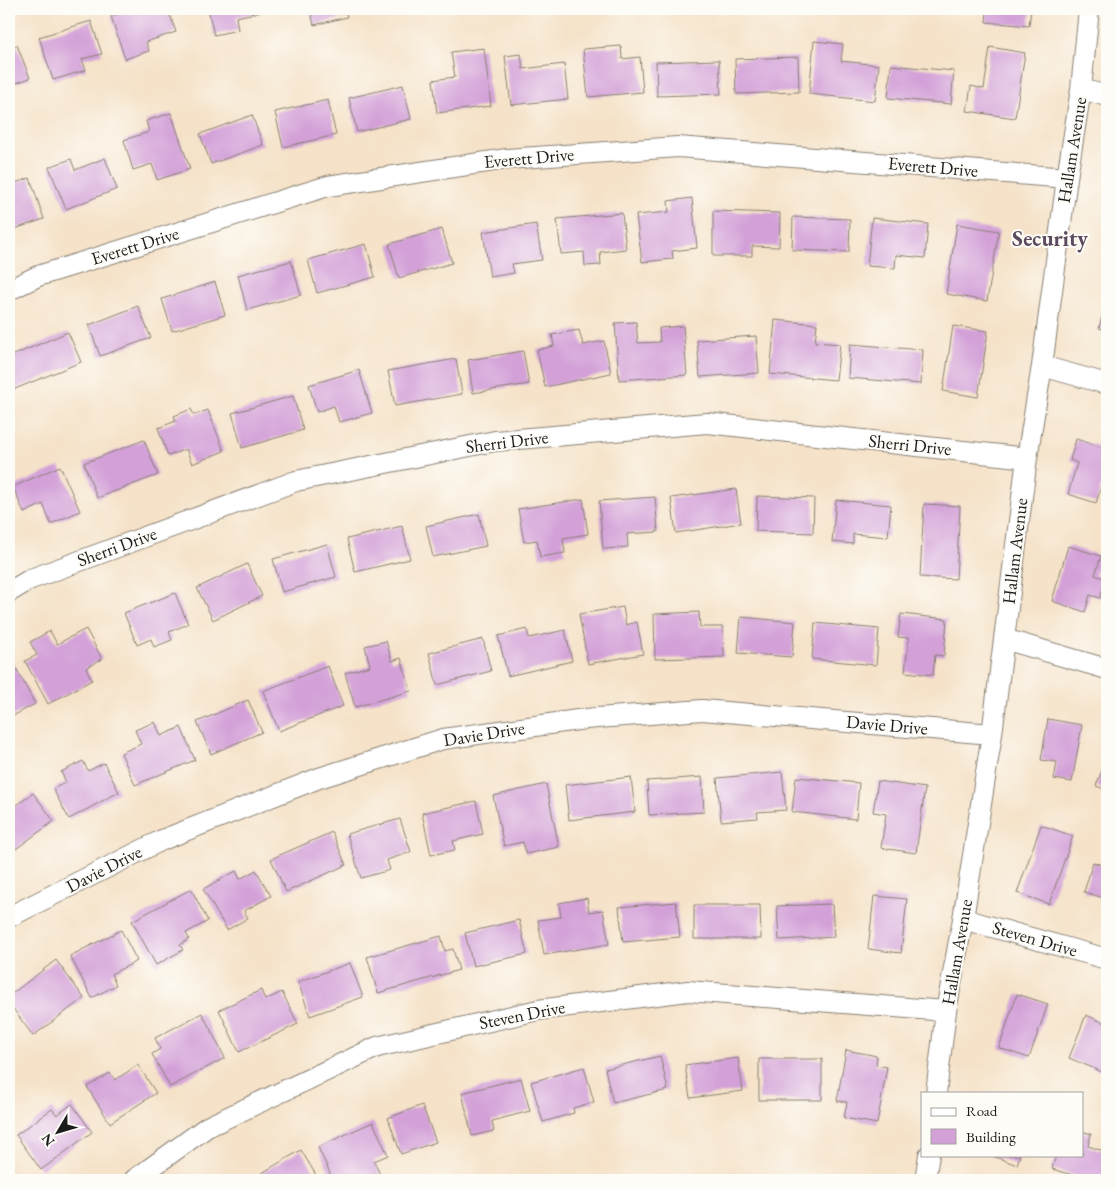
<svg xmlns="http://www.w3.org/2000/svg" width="1116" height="1189" font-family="'EB Garamond',serif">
<rect width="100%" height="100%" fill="#fdfcf7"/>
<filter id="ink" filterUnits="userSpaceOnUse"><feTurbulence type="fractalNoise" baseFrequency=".02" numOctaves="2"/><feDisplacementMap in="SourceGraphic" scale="10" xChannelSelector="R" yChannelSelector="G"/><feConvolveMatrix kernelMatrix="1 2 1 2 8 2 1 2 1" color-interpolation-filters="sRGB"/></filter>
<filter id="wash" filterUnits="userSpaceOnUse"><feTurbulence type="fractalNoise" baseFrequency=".0096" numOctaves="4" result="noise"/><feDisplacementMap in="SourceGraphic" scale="20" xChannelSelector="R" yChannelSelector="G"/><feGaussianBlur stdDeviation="1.12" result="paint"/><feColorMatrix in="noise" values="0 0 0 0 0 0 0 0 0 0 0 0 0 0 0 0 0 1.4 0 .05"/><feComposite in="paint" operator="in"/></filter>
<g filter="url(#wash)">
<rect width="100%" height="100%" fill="#f5e2c8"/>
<g id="blocks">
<!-- building -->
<path fill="#d3a1d8" d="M133,9H168L176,32L146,42L149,51L125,59L111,16Z
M208,9H268L269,10L236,17L238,30L214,35Z
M310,9H345L347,17L314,25Z
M987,9H1031L1029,26L986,22Z
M91,21L102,54L82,59L86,70L53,80L39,37Z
M814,41L843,44L841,61L879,65L875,101L809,94Z
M17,45L30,78L11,85L14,94L9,96V48Z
M621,46L622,59L640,57L643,92L588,97L583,49Z
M990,47L1025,53L1015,118L967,111L971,86L984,89Z
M484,48L491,106L437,113L433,80L455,77L451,52Z
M521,54L523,69L564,64L568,99L511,105L505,56Z
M798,57L799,92L736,94L735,59Z
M719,60L721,94L657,96L656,62Z
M891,65L954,71L951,104L888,98Z
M403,85L411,119L357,132L349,98Z
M328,100L336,135L283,147L275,112Z
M171,113L190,169L157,180L152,164L133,170L124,140L149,132L146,121Z
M252,115L263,145L211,164L200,134Z
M105,158L117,189L66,209L49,167L71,159L75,170Z
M30,178L44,219L9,231V185Z
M692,198L697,248L672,251L673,259L642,262L636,215L669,212L668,201Z
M713,211L780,213L779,247L752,246V256H713Z
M622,213L626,249L600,252L601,265L585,266L584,252L561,254L557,219Z
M793,217L850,219L849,252L792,250Z
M872,218L928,224L925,258L896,255L895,268L867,266Z
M536,224L542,260L512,264L514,273L490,277L483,232Z
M957,224L999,231L987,301L946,294Z
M442,229L452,263L399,278L389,244Z
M366,244L375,277L317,293L308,260Z
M291,261L301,295L247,310L238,275Z
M215,282L225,315L172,331L162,299Z
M1107,297V330L1099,328Z
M138,306L151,338L100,356L89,325Z
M775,320L817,324L815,342L840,344L836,380L770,374Z
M636,322L638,343L660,342L659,328L683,326L687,375L619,380L615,323Z
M953,326L988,331L978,397L943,391Z
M579,330L583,345L604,341L611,373L545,387L537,350L554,346L552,335Z
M68,332L81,362L10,391L9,357Z
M756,336L759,373L700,377L697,340Z
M850,344L923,350L921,384L848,378Z
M523,351L529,384L473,393L468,360Z
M456,359L462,394L395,406L388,371Z
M359,370L372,413L339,422L334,406L317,412L309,385Z
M293,396L303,430L242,448L232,413Z
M191,409L194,415L208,410L224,451L192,464L186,449L168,456L158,428L176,421L174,416Z
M1076,439L1107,449V468L1096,503L1068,494L1077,463L1070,460Z
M144,440L158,475L97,498L84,463Z
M60,466L80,511L51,524L43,504L24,513L13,487Z
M736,489L741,523L676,533L671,498Z
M757,496L814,498L813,533L756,531Z
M655,497L658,532L627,534L628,547L603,549L599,501Z
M583,499L588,534L563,538L565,553L540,557L537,540L524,542L518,509Z
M836,500L891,505L888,537L853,534V544L832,542Z
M924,504L960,506L956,579L920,577Z
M479,514L486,546L433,557L426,526Z
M402,526L410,559L355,572L347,539Z
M327,544L336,577L282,592L273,559Z
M1068,546L1101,556L1095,575L1106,579L1100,598L1090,595L1085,612L1052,601Z
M247,564L262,596L213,620L197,588Z
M175,593L188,624L169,632L172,640L154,647L151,639L137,645L124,613Z
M623,607L626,625L637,622L643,654L588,664L579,614Z
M699,612L700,627H723L724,657L655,659L654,614Z
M901,614L947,619L944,656L935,655L933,675L905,672L909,638L898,637Z
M741,617L795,622L792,657L738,653Z
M815,623L879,629L876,665L812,659Z
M86,629L102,659L86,668L92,680L48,704L25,661L37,655L30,642L50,631L57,644Z
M527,629L529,638L565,630L572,661L508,676L498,636Z
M483,639L491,671L437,685L429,653Z
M386,641L392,661L401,658L411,691L355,707L345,673L370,666L365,646Z
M14,664L35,704L9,718V667Z
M328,666L343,706L279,731L263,691Z
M248,700L262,732L211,754L197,722Z
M1048,719L1082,725L1072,782L1054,779L1057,762L1041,760Z
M155,722L161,736L181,727L195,760L135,785L121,753L141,744L135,730Z
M1107,757V790L1096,786Z
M83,761L88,771L104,763L119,792L69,819L53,789L66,782L61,772Z
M782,772L786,810L757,812L758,818L721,821L717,778Z
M631,777L635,812L569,820L565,785Z
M702,777L704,812L649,815L647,781Z
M796,777L859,783L856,819L792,812Z
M878,781L925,788L916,853L881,848L886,814L873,812Z
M546,784L559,847L526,854L523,842L504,846L493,796Z
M33,793L54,821L9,854V811Z
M476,801L483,834L453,841L455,850L431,855L422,813Z
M400,819L411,852L387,860L390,870L361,878L347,834Z
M1041,825L1073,836L1049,904L1017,893Z
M332,832L346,865L286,892L271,859Z
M1093,862L1107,867V899L1084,892Z
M256,870L271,896L244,911L248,918L227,930L203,889L236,871L240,879Z
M191,889L208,921L186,933L189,939L180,945L183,950L156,965L132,921Z
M874,896L907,899L901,953L868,949Z
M587,898L589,912L603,910L609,944L544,955L538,920L561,917L559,903Z
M676,902L680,937L623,942L619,907Z
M832,904L834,937L779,940L777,906Z
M694,905H760L761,939H694Z
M519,920L527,954L473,966L465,933Z
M121,930L137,961L111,974L116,985L92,998L70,956Z
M441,936L445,951L453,949L459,970L378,993L367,957Z
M56,960L84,998L33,1036L9,1003V996Z
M350,963L363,997L310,1016L298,982Z
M261,990L265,1000L282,992L298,1024L239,1052L219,1010Z
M1017,994L1048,1004L1029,1058L999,1048Z
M202,1013L225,1058L170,1087L152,1054L160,1049L155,1038Z
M1086,1015L1107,1024V1074L1069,1058Z
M846,1050L877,1056L876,1065L887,1067L877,1124L844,1118L847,1102L837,1101Z
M660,1056L668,1090L613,1103L605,1069Z
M738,1058L743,1091L690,1098L685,1065Z
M759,1059H822V1100H759Z
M138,1065L156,1093L110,1123L87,1087L110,1073L115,1080Z
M584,1067L594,1102L573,1108L574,1113L543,1122L531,1082Z
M521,1078L530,1111L492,1121L494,1131L472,1136L462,1093Z
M72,1104L92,1132L41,1170L16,1135L52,1109L57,1115Z
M422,1105L436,1142L401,1154L388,1118Z
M373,1122L388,1155L374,1161L381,1177L374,1180H357L355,1177L348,1180H333L318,1147Z
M1082,1131L1091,1134L1088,1146L1107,1152V1180H1089L1052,1169L1056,1155H1082Z
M301,1150L319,1180H250Z
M990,1155H1020L1017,1165Z"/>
</g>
</g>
<g filter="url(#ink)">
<use href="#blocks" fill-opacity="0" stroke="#887f72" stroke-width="1"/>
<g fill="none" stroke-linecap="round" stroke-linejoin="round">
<!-- street casing -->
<g stroke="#887f72" stroke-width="22">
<path id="street" d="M1081,89L1107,96
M9,290L38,276L328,186L507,159L678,147L1067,178
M1042,366L1107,384
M9,592L31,579L296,481L495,441L707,423L1027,458
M1004,639L1107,669
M9,917L162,840L319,778L443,739L585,719L702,710L992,734
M963,919L1107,959
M936,1093L946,1011L963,919L992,734L1027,458L1042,366L1067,178L1081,89L1089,9
M134,1180L207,1127L377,1047L538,1010L688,991L946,1011
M925,1180L929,1155"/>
</g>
<!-- street -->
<use href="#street" stroke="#fff" stroke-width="20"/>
</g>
</g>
<g text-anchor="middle" stroke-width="4" stroke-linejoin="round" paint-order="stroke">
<!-- street labels -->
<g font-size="18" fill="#1c1c1c" stroke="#fdfcf7">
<text transform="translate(1072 150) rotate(-81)" y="6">Hallam Avenue</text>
<text transform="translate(529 158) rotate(-5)" y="6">Everett Drive</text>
<text transform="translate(933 167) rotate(5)" y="6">Everett Drive</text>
<text transform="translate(135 246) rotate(-17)" y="6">Everett Drive</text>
<text transform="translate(507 442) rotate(-7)" y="6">Sherri Drive</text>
<text transform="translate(910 445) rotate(6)" y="6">Sherri Drive</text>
<text transform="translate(117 547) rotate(-20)" y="6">Sherri Drive</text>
<text transform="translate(1015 551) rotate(-83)" y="6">Hallam Avenue</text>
<text transform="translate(887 725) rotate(5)" y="6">Davie Drive</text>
<text transform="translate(484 734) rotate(-9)" y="6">Davie Drive</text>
<text transform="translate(104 869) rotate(-27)" y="6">Davie Drive</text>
<text transform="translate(1035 939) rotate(16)" y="6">Steven Drive</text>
<text transform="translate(957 952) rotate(-80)" y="6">Hallam Avenue</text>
<text transform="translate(522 1015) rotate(-11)" y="6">Steven Drive</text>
</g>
<!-- district labels -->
<g font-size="22" font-weight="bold" fill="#5c4b5e" stroke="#fdfcf7">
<text x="1050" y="246">Security</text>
</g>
</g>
<!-- margin -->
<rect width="1116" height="1189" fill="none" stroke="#fdfcf7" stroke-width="30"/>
<!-- legend -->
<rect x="921" y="1092" width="162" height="65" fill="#fdfcf7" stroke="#a3a29f"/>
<rect x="931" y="1108" width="25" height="8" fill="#ffffff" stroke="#a3a29f"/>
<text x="966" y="1116" font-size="15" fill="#1c1c1c">Road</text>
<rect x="931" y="1129" width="25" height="15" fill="#d3a1d8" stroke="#a3a29f"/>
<text x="966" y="1142" font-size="15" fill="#1c1c1c">Building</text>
<!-- north arrow -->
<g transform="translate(58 1132) rotate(232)" stroke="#fdfcf7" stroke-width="4" paint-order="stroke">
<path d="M0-4L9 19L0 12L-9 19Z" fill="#1c1c1c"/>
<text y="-8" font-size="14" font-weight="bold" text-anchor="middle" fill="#1c1c1c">N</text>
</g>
</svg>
